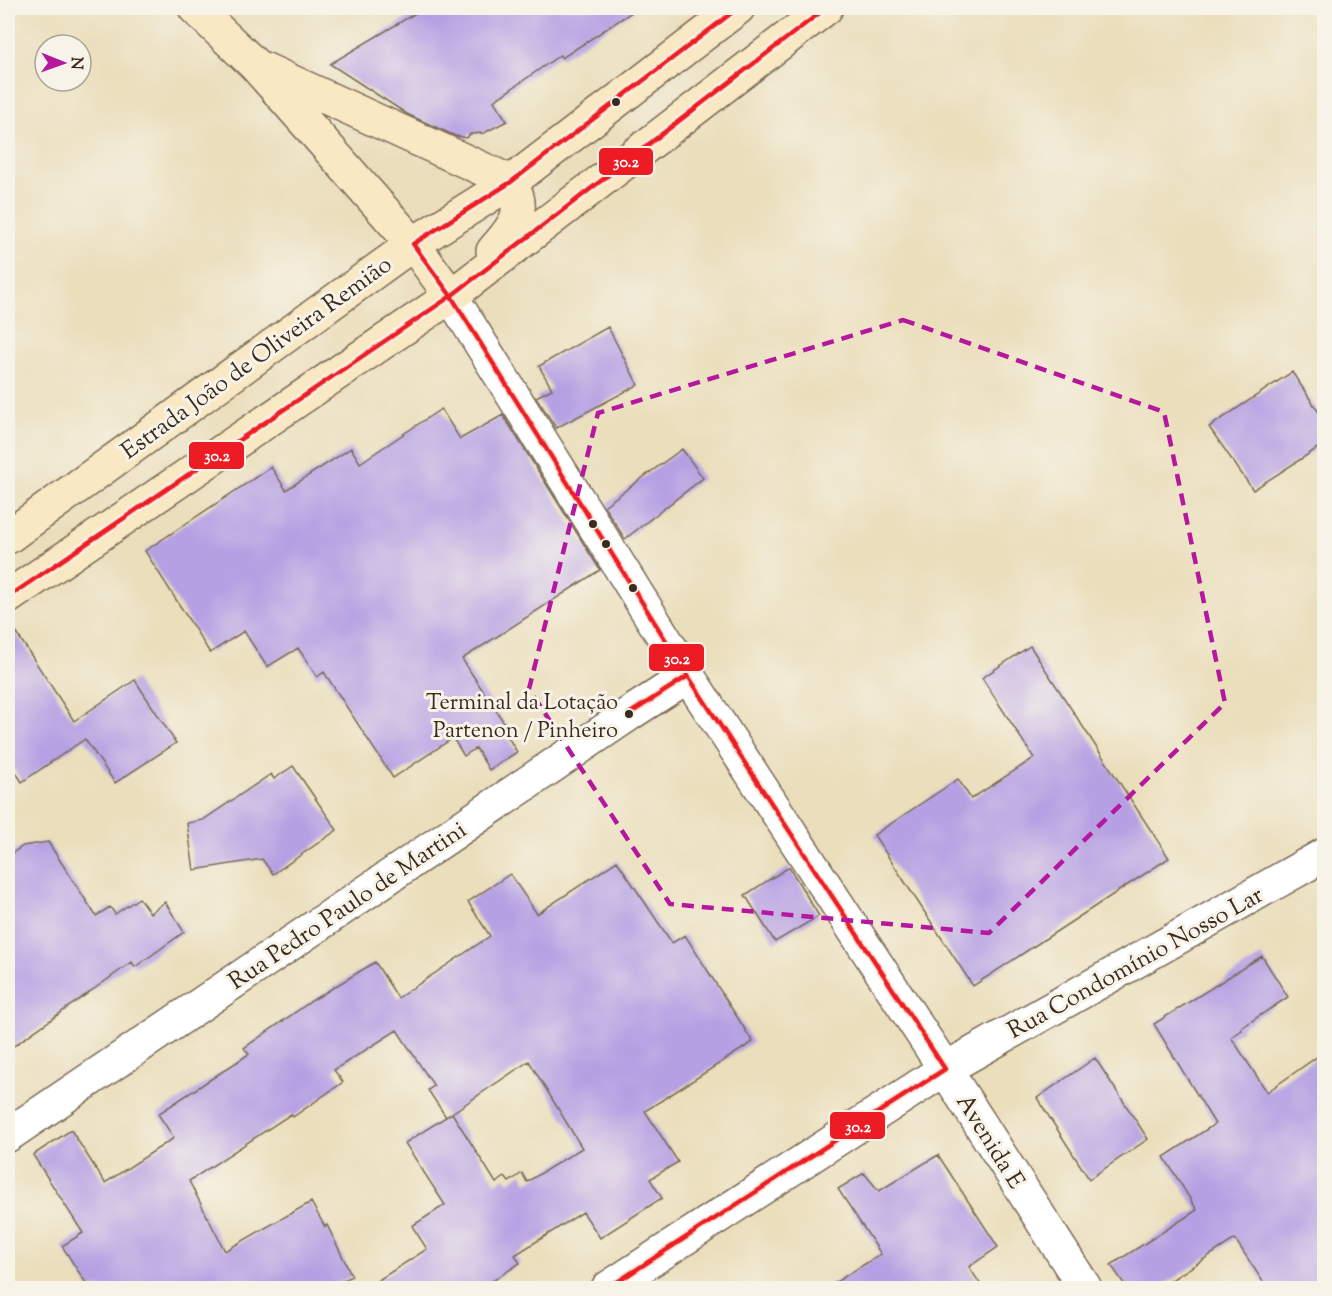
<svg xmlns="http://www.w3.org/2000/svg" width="1332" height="1296" font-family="'Sorts Mill Goudy',serif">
<rect width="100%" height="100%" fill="#f7f3e8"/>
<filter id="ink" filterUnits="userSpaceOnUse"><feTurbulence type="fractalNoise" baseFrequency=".0167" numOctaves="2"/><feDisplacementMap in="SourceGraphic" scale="12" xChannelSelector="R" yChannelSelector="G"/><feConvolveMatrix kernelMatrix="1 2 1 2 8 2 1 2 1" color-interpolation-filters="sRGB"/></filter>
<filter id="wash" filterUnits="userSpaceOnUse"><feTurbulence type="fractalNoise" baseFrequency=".008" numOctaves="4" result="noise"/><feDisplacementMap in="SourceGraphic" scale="24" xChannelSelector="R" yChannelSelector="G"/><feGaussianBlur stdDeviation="1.35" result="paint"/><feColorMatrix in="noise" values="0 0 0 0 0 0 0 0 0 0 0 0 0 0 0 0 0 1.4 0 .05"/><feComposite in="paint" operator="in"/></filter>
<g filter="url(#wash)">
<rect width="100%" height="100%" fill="#eadebb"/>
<g id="blocks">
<!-- building -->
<path fill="#b5a0e3" d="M424,8H638L562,58L560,55L494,101L507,121L484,133L470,134L467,138L455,136L407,114L330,64Z
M608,327L638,385L556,428L536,397L552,389L539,366Z
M1292,372L1324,420V444L1253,490L1209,427Z
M441,409L460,439L503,415L600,570L462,659L507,727L503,729L517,752L489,770L476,748L464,756L453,738L393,778L324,672L317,677L298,648L267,667L244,631L210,653L145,551L271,467L286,490L351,448L360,463Z
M682,449L703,478L625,539L604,506Z
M8,620L74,721L135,680L176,743L115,783L85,739L22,782L8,760Z
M1030,646L1169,858L973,986L874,835L958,779L971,799L1034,758L982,678Z
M293,766L337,830L273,874L262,859L194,870L187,823L203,820L271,774L274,779Z
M48,842L96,916L110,907L115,914L139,898L150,913L165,902L184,932L135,967L132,962L8,1050V856L23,846Z
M617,861L672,943L685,935L753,1042L645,1111L678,1162L650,1179L662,1198L600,1238L583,1212L515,1255L520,1263L482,1288H366L427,1249L412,1226L445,1205L405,1143L452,1113L496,1183L505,1177L509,1182L522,1173L527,1182L582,1148L529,1061L446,1117L428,1090L434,1086L397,1030L334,1070L343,1082L293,1117L291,1114L189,1181L225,1251L311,1202L325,1227L327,1225L352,1276L328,1288H89L62,1246L83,1233L33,1155L71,1130L105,1183L174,1138L158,1114L249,1054L244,1048L313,1000L375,962L398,998L490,936L468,902L510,874L537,914Z
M789,867L819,916L775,942L745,895Z
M1262,956L1288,997L1241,1028L1242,1030L1231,1037L1267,1092L1324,1052V1288H1267L1235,1239L1159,1288H1127L1111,1265L1197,1210L1164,1157L1215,1124L1154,1024Z
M1095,1058L1148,1139L1089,1179L1037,1098Z
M938,1155L998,1247L969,1267L983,1288H826L881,1254L838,1189L864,1173L879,1191Z"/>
</g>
</g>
<g filter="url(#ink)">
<use href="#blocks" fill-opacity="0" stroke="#786955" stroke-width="1.5"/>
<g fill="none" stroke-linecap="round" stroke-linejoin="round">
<!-- minor casing -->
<g stroke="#786955" stroke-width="36">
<path id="minor" d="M8,1135L629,714L688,676
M1085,1288L945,1069L1324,855"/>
</g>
<!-- tertiary casing -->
<g stroke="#786955" stroke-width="36">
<path id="tertiary" d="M451,296L688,676L945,1069L608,1288"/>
</g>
<!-- secondary casing -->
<g stroke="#786955" stroke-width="36">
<path id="secondary" d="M195,8L255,65L413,244L451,296
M264,69L511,182
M493,251C513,228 528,213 511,182
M8,537L413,244L511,182L738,8
M8,597L451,296L826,8"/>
</g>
<!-- minor -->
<use href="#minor" stroke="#fff" stroke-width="33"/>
<!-- tertiary -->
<use href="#tertiary" stroke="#fff" stroke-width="33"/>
<!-- secondary -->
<use href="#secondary" stroke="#f8e8c3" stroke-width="33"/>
<!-- bus-1 casing -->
<g stroke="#f7f3e8" stroke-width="9">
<path id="bus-1" d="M8,597L451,296L826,8
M629,714L688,676
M608,1288L945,1069L688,676L451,296L413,244L511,182L738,8"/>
</g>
<!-- bus-1 -->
<use href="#bus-1" stroke="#ed1c24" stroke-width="4.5"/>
</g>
</g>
<!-- marked area -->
<path fill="none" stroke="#b5179e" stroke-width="4.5" stroke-dasharray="12 8" stroke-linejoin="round" d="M903,320L1164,412L1225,703L989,933L670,904L529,689L598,413Z"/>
<!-- markers -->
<g fill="#3b2a1e" stroke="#f7f3e8" stroke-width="2">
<circle cx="616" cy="102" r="5"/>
<circle cx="593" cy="524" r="5"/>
<circle cx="606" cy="544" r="5"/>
<circle cx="633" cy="588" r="5"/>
<circle cx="629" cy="714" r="5"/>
</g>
<g text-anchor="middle" stroke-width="6" stroke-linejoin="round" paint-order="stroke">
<!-- bus labels -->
<g font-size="22" fill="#3b2a1e" stroke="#f7f3e8" text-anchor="end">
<text x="618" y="709">Terminal da Lotação<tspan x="618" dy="28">Partenon / Pinheiro</tspan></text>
</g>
<!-- street labels -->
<g font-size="24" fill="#3b2a1e" stroke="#f7f3e8">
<text transform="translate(256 357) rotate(-36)" y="8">Estrada João de Oliveira Remião</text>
<text transform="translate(347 905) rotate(-34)" y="8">Rua Pedro Paulo de Martini</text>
<text transform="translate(1135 962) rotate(-29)" y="8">Rua Condomínio Nosso Lar</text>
<text transform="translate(991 1141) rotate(58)" y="8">Avenida E</text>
</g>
</g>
<g stroke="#f7f3e8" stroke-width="2">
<rect x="598" y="147" width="56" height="29" rx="6" fill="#ed1c24"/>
<rect x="188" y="441" width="57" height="29" rx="6" fill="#ed1c24"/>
<rect x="648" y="643" width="57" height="29" rx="6" fill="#ed1c24"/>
<rect x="829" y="1111" width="57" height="29" rx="6" fill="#ed1c24"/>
</g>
<g font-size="16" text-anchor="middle" font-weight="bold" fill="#fff">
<text x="626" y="167">30.2</text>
<text x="217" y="461">30.2</text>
<text x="677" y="664">30.2</text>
<text x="858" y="1132">30.2</text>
</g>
<!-- margin -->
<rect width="1332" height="1296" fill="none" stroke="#f7f3e8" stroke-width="30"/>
<!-- north arrow -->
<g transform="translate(63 63) rotate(91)"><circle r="28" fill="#f7f3e8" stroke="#aca397" stroke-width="1.5"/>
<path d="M0-4.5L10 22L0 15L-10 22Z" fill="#b5179e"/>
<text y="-9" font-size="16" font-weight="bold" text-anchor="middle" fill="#3b2a1e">N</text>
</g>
</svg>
